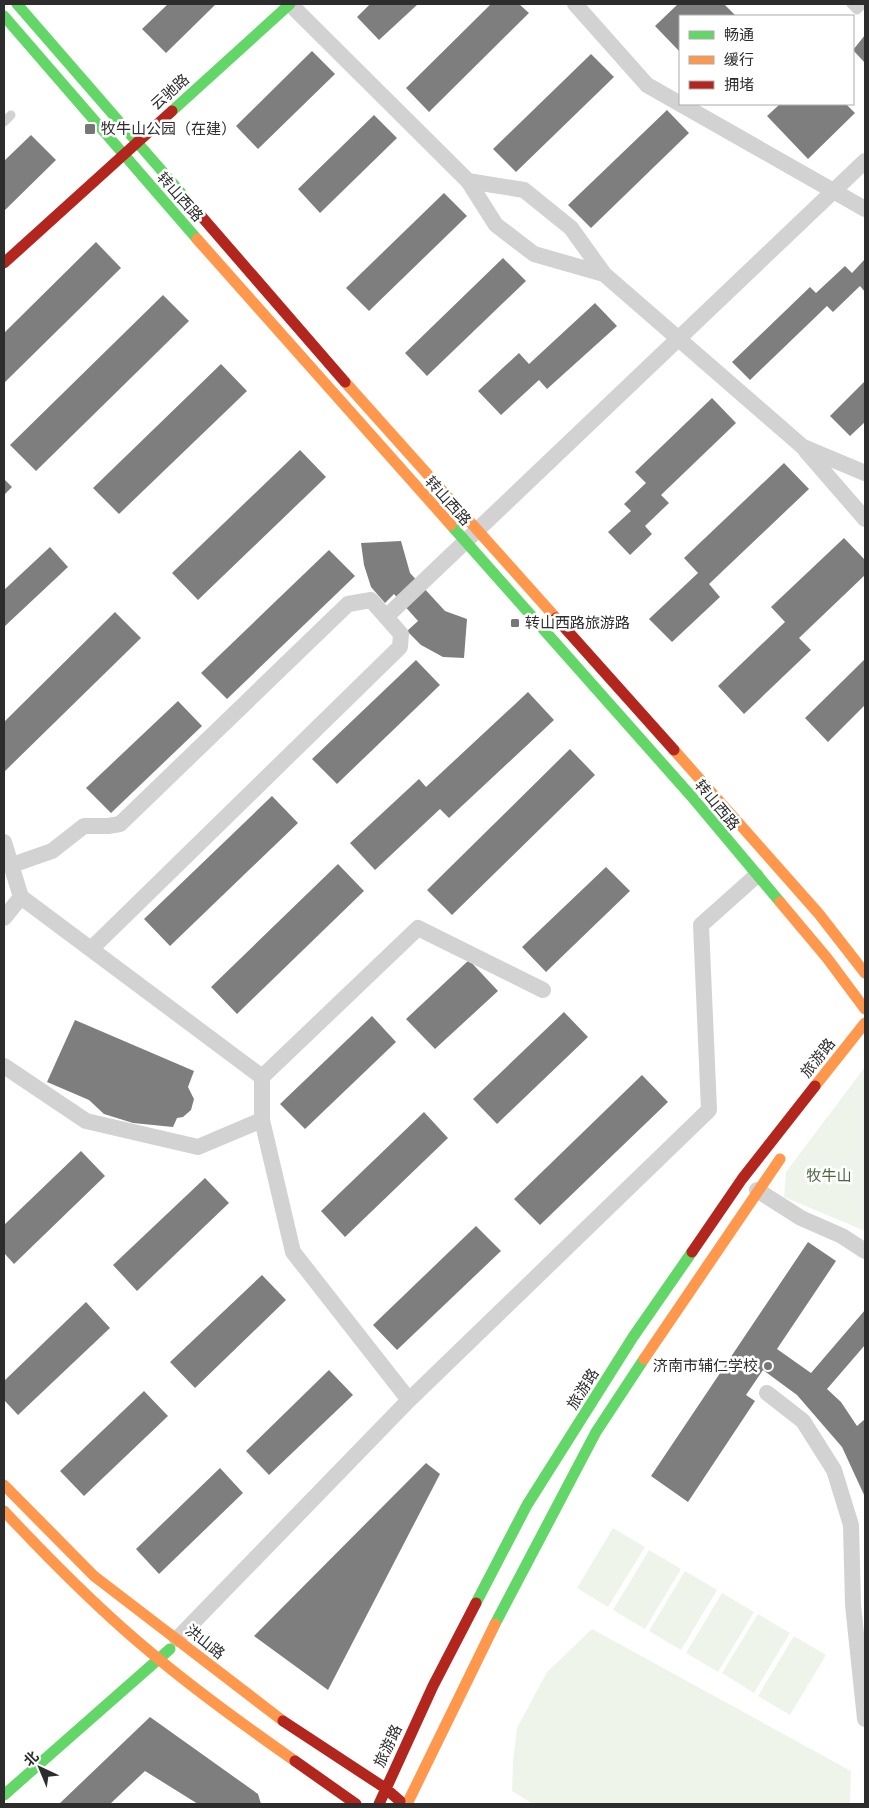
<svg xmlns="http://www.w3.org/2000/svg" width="869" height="1808" font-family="Arial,'Noto Sans SC',sans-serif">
<rect width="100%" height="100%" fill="#fff"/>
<!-- green -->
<path fill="#eff4eb" d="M865,1067V1231L784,1197L786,1172Z
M613,1528L645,1547L608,1607L577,1588Z
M649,1550L681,1569L645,1629L613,1610Z
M685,1571L717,1590L681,1650L649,1631Z
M722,1593L754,1612L718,1672L686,1653Z
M758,1614L790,1633L754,1693L722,1673Z
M592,1629L851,1771L850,1804H533L512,1791L513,1762L517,1728L547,1672Z
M794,1636L826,1655L790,1715L758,1696Z"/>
<!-- building -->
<path fill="#7e7e7e" d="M168,4H216L166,53L142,29Z
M370,4H418L379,40L357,17Z
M491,4H519L529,13L429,112L406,88Z
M678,4H724L736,16H680V52L655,26Z
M865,35V63L853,50Z
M312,51L335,74L258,149L236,126Z
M591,54L614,77L516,172L493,149Z
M780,104H846L855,113L808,159L767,116Z
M667,110L689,133L591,228L568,205Z
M374,115L397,138L320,213L298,189Z
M31,135L56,160L4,211V161Z
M444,193L467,216L369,311L346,288Z
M96,242L121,268L4,383V333Z
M503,258L526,281L427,376L405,353Z
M865,259V292L860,286L833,312L827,306L750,380L732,362L810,287L816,293L845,266L852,273Z
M163,295L189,321L36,471L10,445Z
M595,303L617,326L547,389L539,380L501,415L478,391L519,353L529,364Z
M221,364L247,391L119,514L93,488Z
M865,381V422L850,436L830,416Z
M712,398L736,423L661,495L669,503L645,526L652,534L630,555L608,532L631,511L624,504L646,483L635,472Z
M300,450L326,477L198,600L172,573Z
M784,463L809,489L709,584L720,597L672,642L649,619L698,573L684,558Z
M4,479L12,487L4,495Z
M844,538L865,560V575L799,638L811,650L744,714L718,686L785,622L771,607Z
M401,541L410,573L445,611L467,619L464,658L443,657L421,645L407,631L418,621L394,594L385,603L371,587L364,565L361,543Z
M50,547L68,567L5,626L4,590Z
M329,550L355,576L227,699L201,673Z
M115,612L141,638L4,772V722Z
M865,659V705L828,742L805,718Z
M416,660L440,685L337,784L312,759Z
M528,692L554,720L449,818L440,809L375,870L350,843L419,779L426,787Z
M178,701L202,726L111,813L86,788Z
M570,749L595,775L452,915L427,890Z
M272,796L298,823L170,946L144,919Z
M338,864L364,891L237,1014L211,987Z
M606,867L630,891L546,972L522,947Z
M469,960L498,991L435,1049L406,1019Z
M564,1012L588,1037L497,1124L473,1099Z
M372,1016L396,1042L305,1129L280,1104Z
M75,1020L194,1071L188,1087L194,1099L191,1110L183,1117L177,1118L173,1127L133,1123L104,1114L89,1100L47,1082Z
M642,1075L668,1102L540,1225L514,1199Z
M424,1112L448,1138L345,1237L321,1211Z
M81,1151L105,1176L14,1264L4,1253V1225Z
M205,1178L229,1203L137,1291L113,1265Z
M476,1226L501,1251L397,1350L373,1325Z
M808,1242L836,1261L777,1349L811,1373L865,1310V1345L827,1389L841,1402L857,1426L865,1419V1497L842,1447L797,1395L763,1370L746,1395L755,1401L688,1502L651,1476Z
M262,1275L286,1300L195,1388L170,1362Z
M86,1302L110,1328L18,1415L4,1400V1381Z
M329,1370L353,1395L269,1475L246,1451Z
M144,1391L168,1416L84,1496L60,1471Z
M426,1463L440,1474L328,1690L254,1636Z
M220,1468L243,1493L159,1574L136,1549Z
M150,1717L258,1794L261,1804H198L145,1771L110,1804H59Z"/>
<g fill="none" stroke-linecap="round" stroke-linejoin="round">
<!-- lane -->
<path stroke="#d2d2d2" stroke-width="9" d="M851,4L857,10L863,4
M4,122L11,115"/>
<!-- street -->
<path stroke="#d2d2d2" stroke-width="16" d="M290,4L468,181L496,225L534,254L604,274L803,447L865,473
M575,4L647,85L865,209
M468,181L524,190L571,228L604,274
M806,451L865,519
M386,617L865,161
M4,842L21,897
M12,865L52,851L84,826H108L120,824L348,604L371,600L401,634L400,647L91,949
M4,918L21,897L262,1077
M4,1066L86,1121L198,1147L262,1120L293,1252L409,1400
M262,1120V1077L418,928L543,990
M757,1190L801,1218L842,1236L865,1251
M767,1393L803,1421L834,1470L851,1525L853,1605L865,1719
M177,1639L409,1400L709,1110L701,925L756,876"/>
<!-- fast -->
<path stroke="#63d668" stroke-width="11" d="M17,4L202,217
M4,16L197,239
M172,111L290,4
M451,525L692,797L780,902
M476,1603L527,1505L633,1337L692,1252
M495,1624L596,1432L644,1359
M4,1795L170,1649"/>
<!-- slow -->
<path stroke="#ff974d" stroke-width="11" d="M197,239L451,525
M345,382L556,618
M674,750L819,914L865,973
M780,902L827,958L865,1009
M815,1086L865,1023
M644,1359L780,1159
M4,1485L94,1576L283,1721
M4,1511C50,1560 97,1608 149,1651C196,1691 245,1726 295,1761
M407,1804L495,1624"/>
<!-- jam -->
<path stroke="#b3261e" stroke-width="11" d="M202,217L345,382
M4,263L172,111
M556,618L674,750
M692,1252L742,1179L815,1086
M283,1721L385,1788L400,1801
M295,1761L356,1804
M379,1804L433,1686L476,1603"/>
</g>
<!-- markers -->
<g fill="#767676" stroke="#fff" stroke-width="2">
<rect x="84" y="123" width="12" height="12" rx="2.5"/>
<rect x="510" y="618" width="10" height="10" rx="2.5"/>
<circle cx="768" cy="1366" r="5"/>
</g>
<g text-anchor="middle" stroke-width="5" stroke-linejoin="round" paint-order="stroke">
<!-- street labels -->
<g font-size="15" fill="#2d2d2d" stroke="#fff">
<text transform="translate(170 92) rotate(-42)" y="5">云驰路</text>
<text transform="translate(180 197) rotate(48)" y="5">转山西路</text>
<text transform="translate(448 501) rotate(48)" y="5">转山西路</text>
<text transform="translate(717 805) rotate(50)" y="5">转山西路</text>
<text transform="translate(818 1058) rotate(-52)" y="5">旅游路</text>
<text transform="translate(583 1389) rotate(-58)" y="5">旅游路</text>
<text transform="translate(205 1642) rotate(38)" y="5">洪山路</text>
<text transform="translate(388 1746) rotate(-65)" y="5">旅游路</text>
</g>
<!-- poi labels -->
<g font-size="15" fill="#2d2d2d" stroke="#fff" text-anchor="start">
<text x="101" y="134">牧牛山公园（在建）</text>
<text x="525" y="628">转山西路旅游路</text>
<text x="758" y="1371" text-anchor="end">济南市辅仁学校</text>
</g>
<!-- park labels -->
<g font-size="15" fill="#4b683c" stroke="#fff">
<text x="829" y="1181">牧牛山</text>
</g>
</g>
<!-- border -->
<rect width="869" height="1808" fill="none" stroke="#2d2d2d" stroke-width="10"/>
<!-- legend -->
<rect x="679" y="15" width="175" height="90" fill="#ffffff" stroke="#ababab"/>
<rect x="689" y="31" width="25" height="8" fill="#63d668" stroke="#ababab"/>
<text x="724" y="40" font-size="15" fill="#2d2d2d">畅通</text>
<rect x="689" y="56" width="25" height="8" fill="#ff974d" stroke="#ababab"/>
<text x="724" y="65" font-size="15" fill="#2d2d2d">缓行</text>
<rect x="689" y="81" width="25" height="8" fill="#b3261e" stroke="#ababab"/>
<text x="724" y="90" font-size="15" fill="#2d2d2d">拥堵</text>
<!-- north arrow -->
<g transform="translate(40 1768) rotate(316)" stroke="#ffffff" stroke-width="4" paint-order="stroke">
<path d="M0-4L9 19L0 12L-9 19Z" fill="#2d2d2d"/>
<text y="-8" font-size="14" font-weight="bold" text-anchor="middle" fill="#2d2d2d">北</text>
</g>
</svg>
